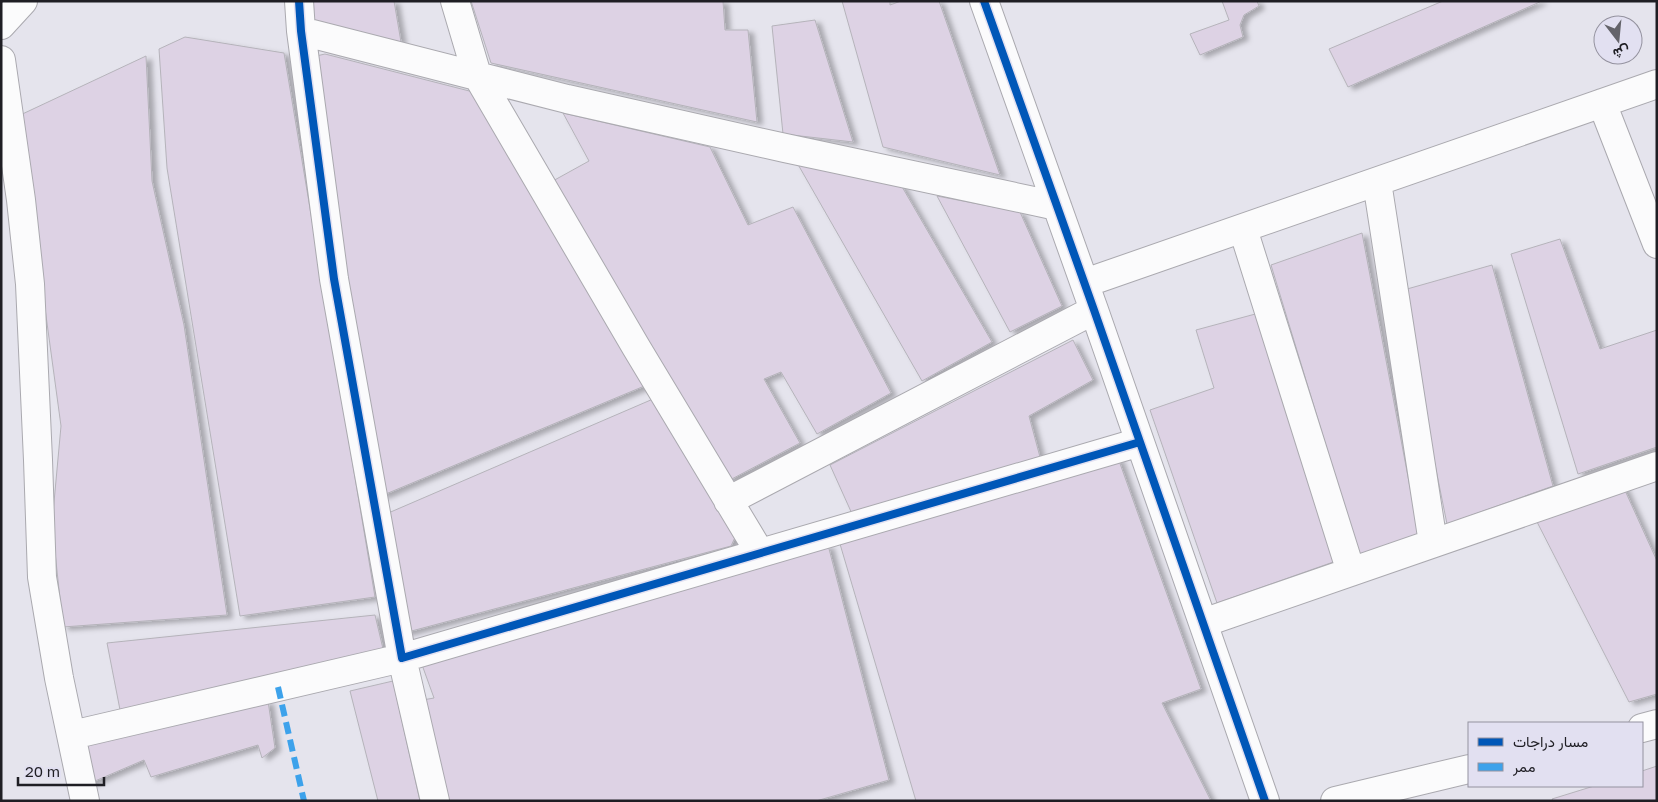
<svg xmlns="http://www.w3.org/2000/svg" width="1658" height="802" font-family="'Golos Text',Vazirmatn,sans-serif">
<defs>
<filter id="shadow"><feDropShadow dx="5.5" dy="3" stdDeviation="2.5" flood-color="#0004"/></filter>
</defs>
<rect width="100%" height="100%" fill="#e5e4ed"/>
<!-- building -->
<path fill="#ddd2e4" stroke="#b5b3ba" filter="url(#shadow)" d="M309,1H394L401,42L313,23Z
M471,1H723L725,30H748L757,122L491,63Z
M842,1H890V5L901,1H939L1000,175L883,147Z
M1222,1H1257L1259,6L1244,15L1240,25L1243,37L1200,55L1190,34L1229,20Z
M1443,1H1542L1348,87L1329,49Z
M815,20L853,142L783,134L772,26Z
M185,37L284,53L375,597L240,616L167,168L159,49Z
M325,54L481,94L654,382L381,496L312,57Z
M146,56L152,181L184,325L227,615L63,627L52,524L61,426L44,301L16,117Z
M563,113L710,147L748,225L793,207L891,393L817,434L781,372L764,379L800,443L728,481L551,182L589,161Z
M796,161L901,185L992,342L922,381Z
M937,196L1020,212L1062,306L1010,332Z
M1362,233L1419,535L1360,558L1271,265Z
M1560,239L1600,349L1657,330V447L1578,474L1511,254Z
M1492,265L1553,486L1447,524L1400,291Z
M1259,313L1339,560L1217,603L1150,410L1214,388L1196,330Z
M1073,340L1093,380L1029,416L1040,457L853,516L830,465Z
M660,396L738,531L731,546L404,633L386,514Z
M1118,458L1201,689L1162,703L1211,801H916L840,544Z
M1623,486L1657,561V694L1629,702L1535,518Z
M828,545L889,780L816,801H446L417,701L434,698L421,662Z
M375,615L384,653L121,715L107,643Z
M393,681L420,801H378L350,691Z
M268,701L275,748L262,758L258,745L151,777L144,760L88,784L78,746Z
M1657,766V801H1553L1552,799L1594,786H1642V771Z"/>
<g fill="none" stroke-linecap="round" stroke-linejoin="round">
<!-- minor casing -->
<g stroke="#aaa9af" stroke-width="30">
<path id="minor" d="M299,1L301,31L334,279L402,658L1140,442
M455,1L477,75L636,347L760,553
M984,1L1094,310L1265,801
M1,25L23,1
M301,31L567,99L785,148L1057,206
M1,60L21,200L30,284L38,460L42,577L59,678L85,801
M1602,103L1657,244
M1377,182L1433,543
M1243,229L1351,572
M1085,283L1657,84
M728,501L1094,310
M1203,623L1657,466
M1642,728L1657,724
M72,735L402,658L435,801
M1335,801L1469,769"/>
</g>
<!-- minor -->
<use href="#minor" stroke="#fbfbfc" stroke-width="28"/>
<!-- quiet -->
<path stroke="#3da2eb" stroke-width="6" stroke-dasharray="12 6" stroke-linecap="butt" d="M278,687L304,801"/>
<!-- cycleway casing -->
<g stroke="#e2e0f1" stroke-width="11">
<path id="cycleway" d="M299,1L301,31L334,279L402,658L1140,442
M984,1L1094,310L1265,801"/>
</g>
<!-- cycleway -->
<use href="#cycleway" stroke="#0057b8" stroke-width="8"/>
</g>
<!-- border -->
<rect width="1658" height="802" fill="none" stroke="#1f1e24" stroke-width="5"/>
<!-- legend -->
<rect x="1468" y="722" width="175" height="65" fill="#e2e0f1" stroke="#94929f"/>
<rect x="1478" y="738" width="25" height="8" fill="#0057b8" stroke="#94929f"/>
<text x="1513" y="747" font-size="15" fill="#1f1e24">مسار دراجات</text>
<rect x="1478" y="763" width="25" height="8" fill="#3da2eb" stroke="#94929f"/>
<text x="1513" y="772" font-size="15" fill="#1f1e24">ممر</text>
<!-- north arrow -->
<g transform="translate(1618 40) rotate(164)"><circle r="24" fill="#e2e0f1" stroke="#94929f"/>
<path d="M0-4L9 19L0 12L-9 19Z" fill="#64636a"/>
<text y="-8" font-size="14" font-weight="bold" text-anchor="middle" fill="#1f1e24">ش</text>
</g>
<!-- scale -->
<path d="M18 777v8h86v-8" fill="none" stroke="#1f1e24" stroke-width="2.5"/>
<text x="25" y="777" font-size="15" fill="#1f1e24" stroke="#e2e0f1" stroke-width="4" paint-order="stroke">20 m</text>
</svg>
